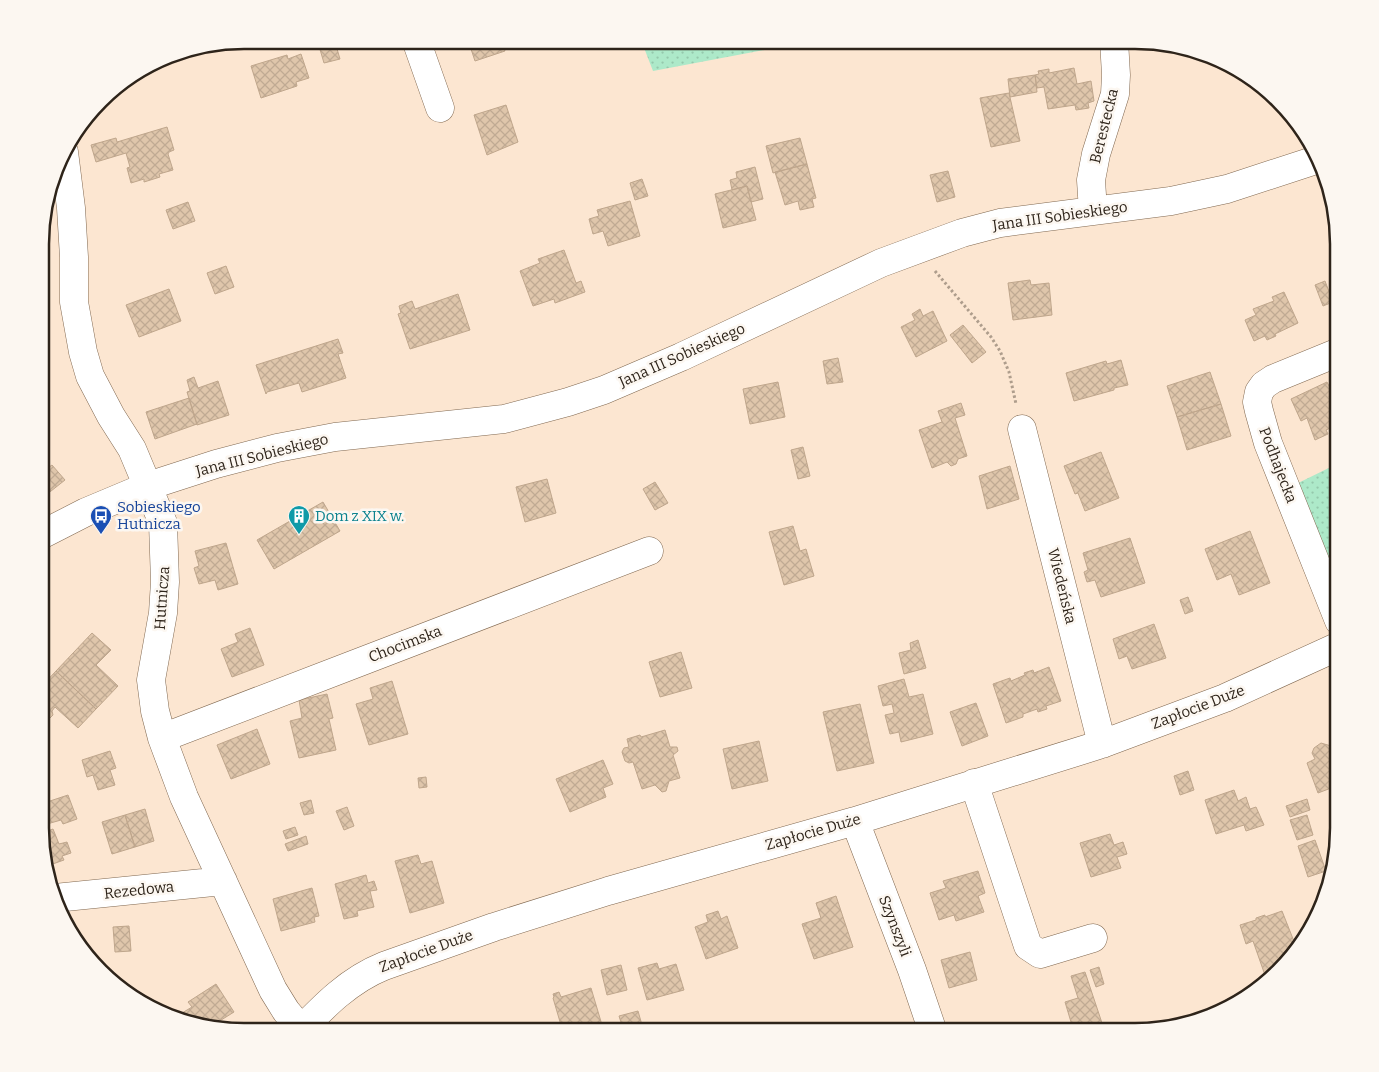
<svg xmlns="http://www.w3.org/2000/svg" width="1379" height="1072" font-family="Bitter,serif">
<defs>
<pattern id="grass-dots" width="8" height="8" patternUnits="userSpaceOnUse" patternTransform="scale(1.25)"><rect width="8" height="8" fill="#ade9c9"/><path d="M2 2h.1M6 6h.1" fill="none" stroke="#95c8ac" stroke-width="1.8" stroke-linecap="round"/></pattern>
<pattern id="building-cross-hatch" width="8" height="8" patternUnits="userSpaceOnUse" patternTransform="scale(1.25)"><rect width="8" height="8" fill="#dfc6ab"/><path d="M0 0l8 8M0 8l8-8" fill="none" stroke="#c0aa93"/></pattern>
</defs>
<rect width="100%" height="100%" fill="#fce6d1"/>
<!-- grass -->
<path fill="url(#grass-dots)" d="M641,40H817L653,71Z
M1339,463V603L1292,486Z"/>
<!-- building -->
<path fill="url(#building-cross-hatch)" stroke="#bfa68c" d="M468,40H501L505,51L475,61Z
M335,42L340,59L324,63L319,46Z
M301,54L309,78L296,82L297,86L261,98L251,66L287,55L288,59Z
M1074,68L1077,84L1091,81L1094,101L1088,103L1089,108L1076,110L1075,105L1048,109L1044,87L1037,88L1035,75L1039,74L1038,71L1049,69V73Z
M1035,75L1037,92L1010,97L1008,79Z
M1009,93L1020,141L991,147L980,98Z
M506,105L518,142L487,155L474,115Z
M167,127L174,150L169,152L168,154L173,170L159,174L160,177L144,182V179L131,183L127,168L130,167L126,153L96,162L91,145L116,138L117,142Z
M800,138L807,164L773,173L766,146Z
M807,164L816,198L812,199L814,207L800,210L798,201L785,205L775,172Z
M755,167L763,199L751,202L747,186L732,190L730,180L737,178L736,172Z
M948,171L955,197L937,202L930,175Z
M642,179L648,196L635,200L630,183Z
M747,186L756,220L723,228L715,194Z
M630,201L640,236L608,246L603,231L593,234L589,219L599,216L597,210Z
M188,202L195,221L173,229L166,210Z
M564,250L576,283L581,281L585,292L555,303L554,299L533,306L520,271L540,263L538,259Z
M226,266L234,287L215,294L207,273Z
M1030,280L1031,285L1049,283L1052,315L1013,320L1008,283Z
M1325,281L1333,302L1323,306L1315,285Z
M169,289L181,321L139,337L126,305Z
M1284,292L1298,323L1275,334L1276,336L1267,340L1265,336L1254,341L1245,320L1256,315L1253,309L1274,301L1272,297Z
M458,294L470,330L410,349L398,314L401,313L399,306L412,301L415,309Z
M920,309L923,316L933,311L947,341L916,357L901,327L915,320L912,314Z
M963,325L986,352L972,363L950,335Z
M338,339L343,353L338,354L346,378L302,392L299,383L267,392L266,394L256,365Z
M838,358L843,382L827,384L823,361Z
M1121,360L1128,385L1114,388V390L1074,401L1066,373L1106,361L1107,364Z
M1210,372L1221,404L1177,417L1167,386Z
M194,377L198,388L218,381L229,415L197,425L187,392L190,391L187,380Z
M778,382L785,417L750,424L743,389Z
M1327,382L1333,394L1329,396L1333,404L1339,402V424L1326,430L1328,434L1315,440L1307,418L1301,421L1291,399Z
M189,398L197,424L155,439L146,412Z
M961,403L965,415L955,418L967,456L958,459L956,464L951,466L947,462L932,468L919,430L942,422L938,411Z
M1221,404L1231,436L1187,450L1177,417Z
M803,447L810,476L798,479L791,450Z
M1101,452L1119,498L1085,511L1078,493L1075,494L1064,466Z
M52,465L65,480L46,495L41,489V473Z
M1010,466L1019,499L987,509L979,476Z
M547,479L556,513L525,522L516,487Z
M655,482L668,503L655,510L643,489Z
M323,502L340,531L274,569L257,540Z
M793,526L800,551L806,549L814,576L784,585L769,532Z
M1250,531L1270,583L1239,595L1231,574L1217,580L1205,549Z
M1130,538L1145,583L1101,597L1095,580L1087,582L1084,572L1088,570L1083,553Z
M226,543L238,584L218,590L215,580L199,584L194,568L199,566L195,551Z
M1188,597L1193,611L1185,614L1180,600Z
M1154,624L1166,658L1132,669L1127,656L1119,659L1113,639Z
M250,628L264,665L232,677L221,649L238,642L235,634Z
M92,633L111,650L96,665L118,686L96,709L56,671Z
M918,640L926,668L904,674L899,653L911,650L910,643Z
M681,652L692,688L660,697L649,662Z
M1049,667L1061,701L1046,706L1047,709L1038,712L1037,709L1023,714V717L1006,723L993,684L1010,678L1011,681L1025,675L1024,673L1033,670L1034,673Z
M56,671L96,709L78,728L55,707L52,711L53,715L46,722L41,723V687Z
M904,679L909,697L923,694L933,734L901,742L899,732L890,734L885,715L894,713L892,704L883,706L878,686Z
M392,681L408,734L369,745L356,704L373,699L370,688Z
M327,694L333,718L329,719L336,750L299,758L290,721L302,718L299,700Z
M976,703L988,736L962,746L950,712Z
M860,704L874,763L837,771L823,712Z
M257,729L270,764L231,779L217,745Z
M665,730L670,747H677L678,751L673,755L680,778L669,781L666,791L662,792L655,785L642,789L633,762L629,763L625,761L622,752L624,748L629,747L627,739L640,735L641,737Z
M759,741L768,781L732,789L723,749Z
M1321,743L1331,746L1334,752L1339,750V785L1318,793L1307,763L1315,759L1312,753L1314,748Z
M110,751L116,768L110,770L115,785L98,790L93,775L87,777L82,760Z
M603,760L613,784L603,788L606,797L570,812L556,779Z
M1188,771L1194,790L1180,795L1174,776Z
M426,777L427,787L419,788L418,778Z
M1234,790L1238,801L1246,797L1250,809L1256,807L1264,825L1246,831L1244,825L1216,834L1205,800Z
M68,795L77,819L63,824L61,820L47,824L41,804Z
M1307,799L1310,810L1290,817L1286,806Z
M311,800L314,813L304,815L300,803Z
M347,807L354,826L344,830L336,811Z
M145,809L154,841L135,847L125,815Z
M125,815L135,847L112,854L102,822Z
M1307,815L1313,835L1297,840L1290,820Z
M295,827L298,835L286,839L283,831Z
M53,829L59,844L67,842L71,853L62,856L64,860L47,866L40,842V834Z
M1110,834L1114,845L1123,842L1127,854L1117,857L1121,868L1091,877L1080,843Z
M306,836L308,844L288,851L285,844Z
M1315,840L1326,871L1308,877L1298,846Z
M418,855L421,864L432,861L444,903L410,913L395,861Z
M978,871L985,893L978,896L984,912L956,921L954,915L939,920L930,893L946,888L943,881Z
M366,875L368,883L374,881L377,890L370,891L374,907L357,911L358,916L344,919L335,884Z
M312,888L319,916L314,917L315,922L281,931L273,899Z
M836,896L853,947L814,959L802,924L821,918L816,903Z
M718,911L721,919L727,916L738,948L706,959L695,927L708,922L706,915Z
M1282,911L1297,949L1288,963L1266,978L1253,941L1246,944L1240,925L1256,920V918L1265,915V917Z
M129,926L131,951L115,952L113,927Z
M970,952L977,980L949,988L941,960Z
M657,963L659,969L676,964L684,990L647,1000L638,968Z
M621,965L627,990L607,995L601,970Z
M1099,967L1104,984L1096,987L1090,970Z
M1085,972L1105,1032H1074L1065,1002L1078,998L1071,976Z
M216,984L234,1012L210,1027L203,1025L199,1018L192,1023L188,1022L182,1013L192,1007L188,1002Z
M591,988L602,1025L577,1032H563L553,998L554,997L553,994L559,992L561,997Z
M638,1011L644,1032H624L619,1016Z"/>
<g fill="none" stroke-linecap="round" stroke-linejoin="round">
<!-- minor casing -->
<g stroke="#806850" stroke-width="29">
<path id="minor" d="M416,40L440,108
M64,152L71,208L74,257V302L83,352L90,376L111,416L132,449L163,523L165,582L163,613L151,680L155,711L162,738L184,797L273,990L286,1011L301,1029
M1093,211L1091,180L1096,154L1115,94L1116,75L1114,40
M1022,429L1102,744
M41,535L86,512L148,486L216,464L277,448L335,437L504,419L568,402L604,390L681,357L881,263L962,233L1000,223L1171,201L1227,189L1319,159
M1339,621L1268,443L1259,411L1257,402L1259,392L1264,385L1273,379L1339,352
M162,738L649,551
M974,783L1028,946L1040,954L1093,938
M855,821L912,970L933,1032
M55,898L223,881
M299,1032C324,1006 349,980 384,966L494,927L608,891L855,821L1102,744L1225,698L1339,646"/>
</g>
<!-- path -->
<path stroke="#ae9d8c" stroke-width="3" stroke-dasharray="2.5 2.5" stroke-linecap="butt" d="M935,271L991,337L1000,351L1009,372L1016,404"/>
<!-- minor -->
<use href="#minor" stroke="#fff" stroke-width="28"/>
</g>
<!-- icons -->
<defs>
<g id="bus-pin" transform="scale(1.125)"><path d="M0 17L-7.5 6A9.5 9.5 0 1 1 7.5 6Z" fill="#1a4fb4" stroke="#fcf7f1"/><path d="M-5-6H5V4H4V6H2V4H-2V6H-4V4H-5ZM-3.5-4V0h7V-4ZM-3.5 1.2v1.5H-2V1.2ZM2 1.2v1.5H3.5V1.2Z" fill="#fff"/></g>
<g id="building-pin" transform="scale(1.125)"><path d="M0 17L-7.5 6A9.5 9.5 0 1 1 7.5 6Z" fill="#0f9aa8" stroke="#fcf7f1"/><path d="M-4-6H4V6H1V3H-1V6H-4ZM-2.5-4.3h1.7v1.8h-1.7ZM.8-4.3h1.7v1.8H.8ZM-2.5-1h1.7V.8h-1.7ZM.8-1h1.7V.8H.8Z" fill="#fff"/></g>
</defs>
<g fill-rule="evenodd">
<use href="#bus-pin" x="101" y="516"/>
<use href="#building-pin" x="299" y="516"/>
</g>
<g text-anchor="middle" stroke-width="5" stroke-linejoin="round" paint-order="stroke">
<!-- street labels -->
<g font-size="15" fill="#2e241a" stroke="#fcf7f1">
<text transform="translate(1104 126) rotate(-76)" y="5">Berestecka</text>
<text transform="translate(1060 216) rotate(-8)" y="5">Jana III Sobieskiego</text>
<text transform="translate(682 355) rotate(-24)" y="5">Jana III Sobieskiego</text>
<text transform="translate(262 455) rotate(-14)" y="5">Jana III Sobieskiego</text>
<text transform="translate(1278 465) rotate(69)" y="5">Podhajecka</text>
<text transform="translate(1062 586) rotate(76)" y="5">Wiedeńska</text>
<text transform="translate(162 598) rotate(-86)" y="5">Hutnicza</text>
<text transform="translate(405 644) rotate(-21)" y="5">Chocimska</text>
<text transform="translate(1198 707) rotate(-21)" y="5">Zapłocie Duże</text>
<text transform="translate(813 832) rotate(-16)" y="5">Zapłocie Duże</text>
<text transform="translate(139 890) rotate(-6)" y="5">Rezedowa</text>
<text transform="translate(895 926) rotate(69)" y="5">Szynszyli</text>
<text transform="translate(426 951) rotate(-20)" y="5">Zapłocie Duże</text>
</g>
<!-- transit labels -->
<g font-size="15" fill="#164399" stroke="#fcf7f1" text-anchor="start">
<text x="117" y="512">Sobieskiego<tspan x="117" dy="17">Hutnicza</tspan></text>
</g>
<!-- culture labels -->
<g font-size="15" fill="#0d838f" stroke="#fcf7f1" text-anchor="start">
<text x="315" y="521">Dom z XIX w.</text>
</g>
</g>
<!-- crop -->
<path d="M0 0H1379V1072H0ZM244 49H1135A195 195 0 0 1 1330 244V828A195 195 0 0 1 1135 1023H244A195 195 0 0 1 49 828V244A195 195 0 0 1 244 49Z" fill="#fcf7f1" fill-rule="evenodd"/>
<path fill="none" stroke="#2e241a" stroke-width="2.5" d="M244 49H1135A195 195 0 0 1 1330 244V828A195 195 0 0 1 1135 1023H244A195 195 0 0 1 49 828V244A195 195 0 0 1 244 49Z"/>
</svg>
